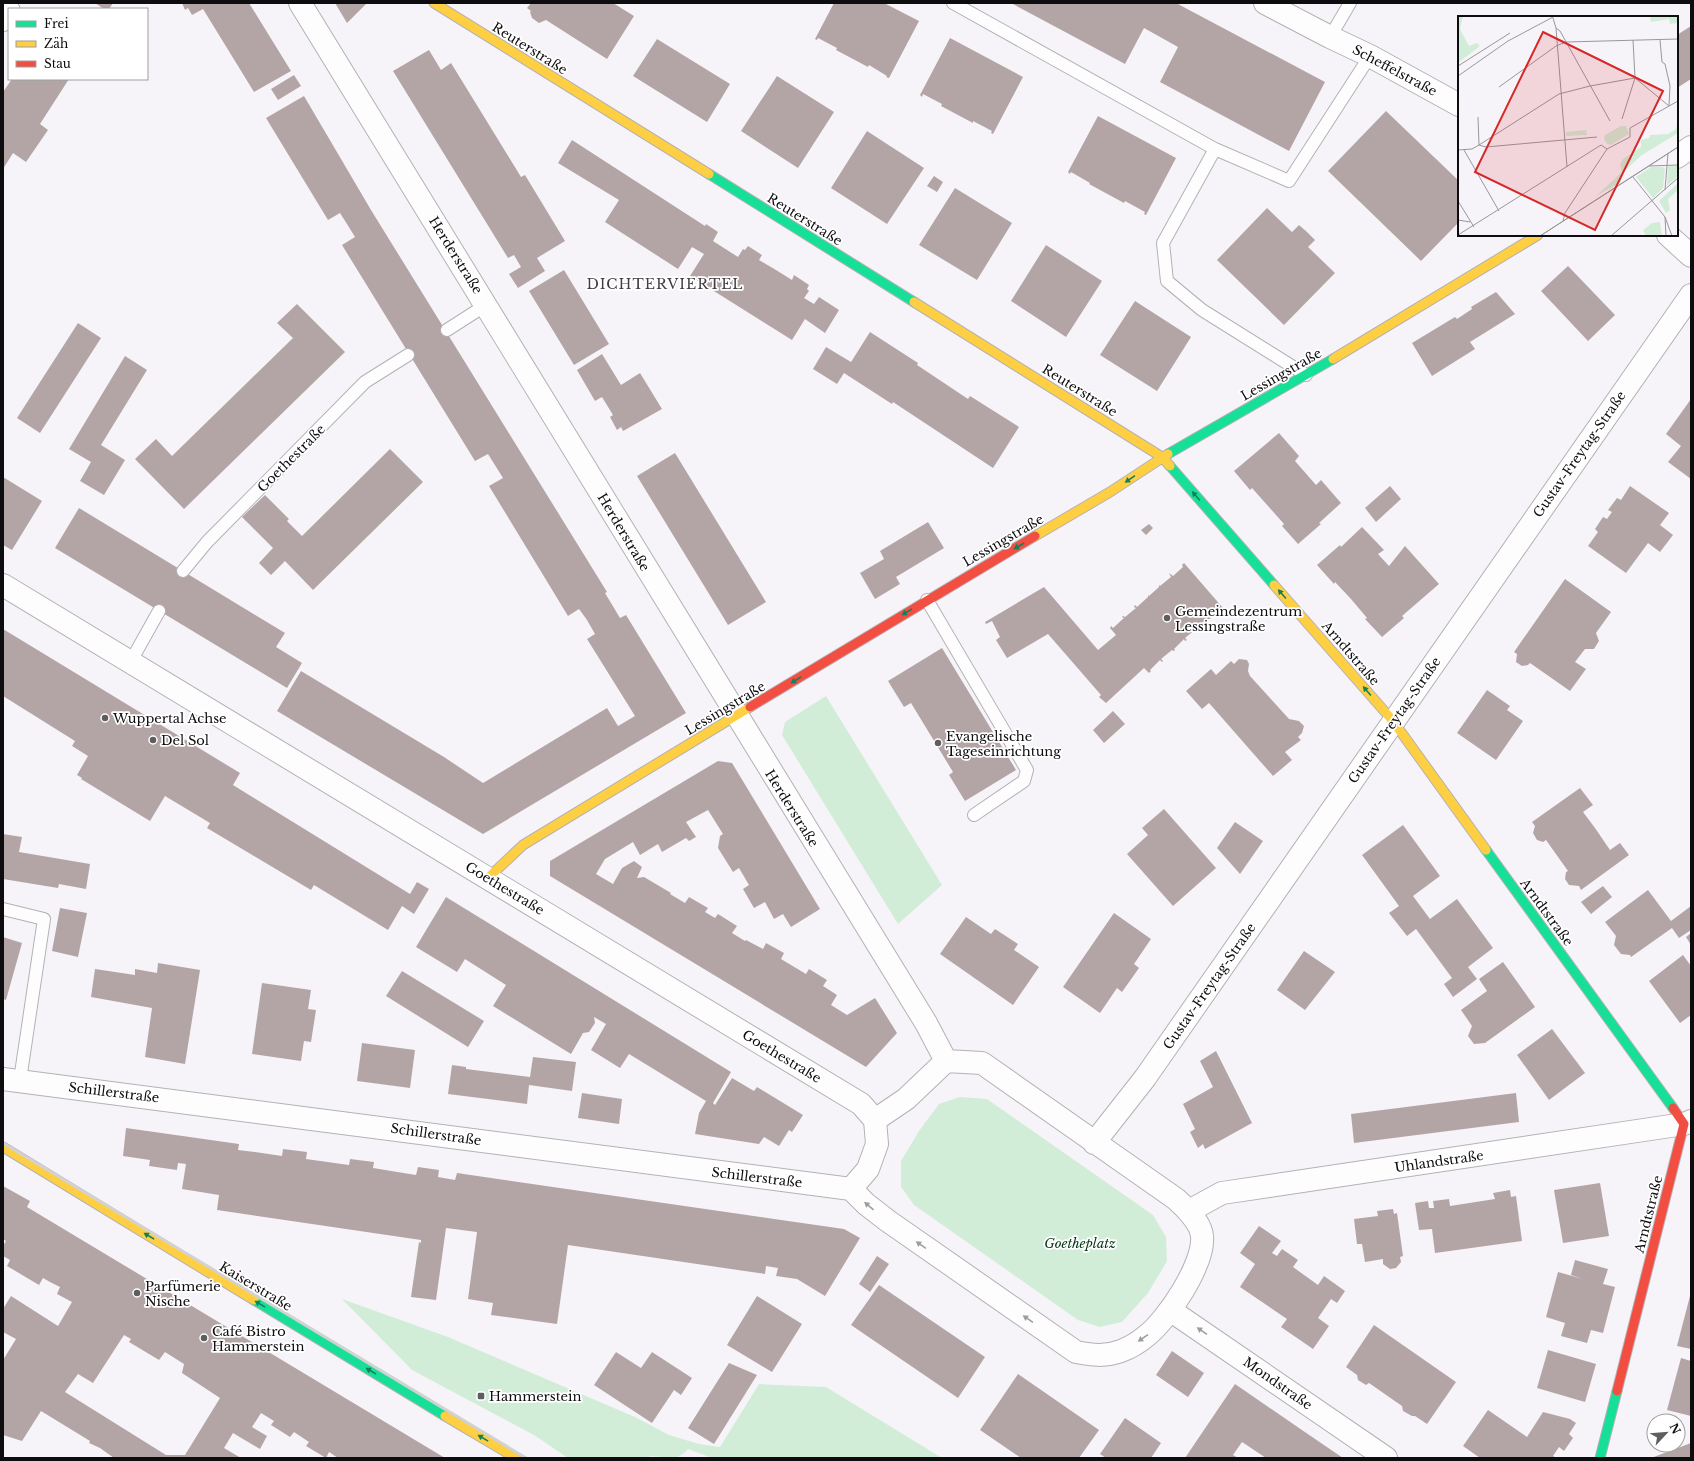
<svg xmlns="http://www.w3.org/2000/svg" width="1694" height="1461" font-family="'Libre Baskerville',serif">
<rect width="100%" height="100%" fill="#f7f4f9"/>
<!-- green -->
<path fill="#d1edd8" d="M826,696L942,885L898,924L782,735L785,722Z
M960,1097L987,1099L1153,1215L1166,1237L1167,1261L1148,1293L1122,1322L1100,1327L1078,1320L914,1205L901,1187V1161L919,1131L939,1104Z
M342,1299L448,1337L635,1417L669,1435L699,1444L720,1447L759,1384L826,1387L942,1458H712L688,1449C685,1452 681,1456 677,1457C667,1461 655,1453 645,1458H568L534,1435L412,1370Z"/>
<!-- building -->
<path fill="#b3a5a6" fill-rule="evenodd" d="M95,3H113L109,9H104Z
M182,3H249L291,71L254,92L203,9L192,15L188,8L185,10Z
M335,3H367L347,23Z
M531,3H613L634,16L607,59L546,20L539,23L532,18L530,12L531,11L527,8Z
M834,3H884L919,21L889,78L886,77L887,76L869,65L868,67L836,50L837,48L818,38L817,40L815,39Z
M1011,3H1176L1325,82L1289,151L1160,82L1178,47L1144,28L1125,64Z
M1691,26V79L1677,88V35Z
M950,38L1023,77L993,134L991,133L992,131L973,121V123L941,106L942,104L923,94L922,97L920,95Z
M657,39L730,84L707,122L633,76Z
M429,50L441,70L451,63L521,177L525,175L565,241L537,258L545,271L518,288L509,274L521,267L514,255L508,258L393,71Z
M294,75L301,86L278,100L271,89Z
M777,76L834,112L798,168L741,131Z
M12,79H69L40,124L48,130L26,162L13,153L3,169V92Z
M304,96L371,210L607,592L605,593L620,618L626,615L686,713L483,834L277,711L301,671L444,757L483,783L607,708L618,726L635,716L587,639L595,634L587,620L579,609L568,616L489,486L503,478L488,454L475,461L342,245L355,237L347,224L340,213L328,220L266,118Z
M1386,111L1459,181V222L1421,261L1328,171Z
M1098,116L1176,158L1146,215L1144,214L1145,212L1125,201L1124,203L1089,184L1090,183L1071,172L1070,174L1068,172Z
M867,131L924,168L887,224L831,188Z
M572,140L705,226L706,224L718,232L713,241L738,257L743,249L745,250L748,246L762,255L759,260L776,270L792,280L794,275L809,285L807,289L809,291L804,298L814,304L819,297L839,310L825,333L805,319L792,340L690,276L704,254L692,247L678,269L605,222L619,200L558,163Z
M934,176L943,182L937,192L927,186Z
M955,188L1012,223L977,280L919,245Z
M1267,208L1292,232L1299,225L1307,232L1315,240L1308,247L1335,273L1284,325L1217,260Z
M1046,245L1102,281L1066,337L1011,301Z
M1568,266L1615,315L1588,341L1541,291Z
M564,270L609,344L574,365L529,291Z
M1496,292L1515,314L1470,342L1475,349L1432,376L1412,343L1455,317L1457,319L1472,309L1471,307Z
M1135,301L1191,337L1157,391L1100,355Z
M297,304L345,352L184,509L135,459L156,439L172,456L293,338L277,323Z
M78,323L101,338L40,433L17,418Z
M870,332L918,363L917,365L968,399L970,396L1019,427L993,468L893,402L892,404L844,373L837,384L813,369L826,347L851,362Z
M602,354L621,385L640,373L662,409L623,431L621,427L617,430L610,417L613,415L602,397L595,401L577,370Z
M125,356L147,370L101,445L125,460L104,495L80,481L91,462L69,449Z
M1691,399V479L1668,462L1681,446L1666,434Z
M1279,433L1299,456L1295,461L1316,485L1321,480L1341,503L1319,523L1321,524L1298,544L1282,526L1284,524L1252,488L1250,490L1234,471Z
M390,449L423,482L313,590L285,561L271,575L259,563L273,548L242,517L265,495L289,519L287,521L302,536Z
M675,453L766,602L728,625L637,476Z
M3,477L42,501L12,550L3,545Z
M1390,486L1401,499L1376,522L1365,508Z
M1630,486L1669,513L1660,525L1673,535L1660,552L1648,543L1626,573L1588,546L1598,532L1595,529L1603,517L1607,519L1612,512L1608,510L1617,498L1621,500Z
M79,508L285,633L276,647L302,663L287,688L55,548Z
M928,522L944,548L896,577L900,584L875,599L860,573L884,559L880,551Z
M1149,524L1153,528L1146,535L1141,530Z
M1362,527L1384,550L1378,554L1389,566L1405,546L1439,584L1402,616L1404,618L1382,637L1365,619L1367,618L1351,599L1335,582L1334,584L1317,565L1340,545L1341,547Z
M1184,563L1223,608L1221,610L1220,608L1209,617L1211,619H1208L1197,628L1199,632L1196,629L1185,638L1187,640L1185,641L1184,639L1174,649L1175,650L1174,651L1172,650L1161,659L1163,661L1162,662L1160,660L1150,670L1151,671L1149,673L1144,668L1106,703L1099,697L1101,695L1048,634L1007,658L996,640L1000,637L992,621L986,624L985,622L1044,587L1098,650L1116,635L1110,628L1111,626L1113,628L1124,618L1122,617L1123,616L1125,617L1136,608L1134,607L1135,605L1137,607L1148,597V595L1149,596L1159,587V585L1160,586L1171,577L1169,573L1173,576L1183,567L1182,565Z
M1565,579L1611,612L1596,633L1599,641L1594,649H1585L1575,662L1586,669L1570,691L1530,663L1528,665L1522,666L1516,662L1517,654L1514,652Z
M3,629L240,773L233,785L410,894L417,882L429,889L414,914L402,906L388,930L314,885L311,890L207,828L210,823L165,796L150,821L81,779L82,778L77,775L88,756L72,746L75,741L3,696Z
M942,648L1016,770L965,801L949,775L953,772L911,703L904,707L888,681Z
M1239,659L1247,660L1249,664L1248,671L1250,676L1289,719L1299,721L1304,726L1302,733L1298,737L1301,740L1285,752L1292,760L1273,776L1209,703L1202,709L1186,691L1211,669L1216,675L1231,661L1234,664Z
M1487,690L1510,706L1507,710L1523,721L1496,760L1457,733Z
M1113,711L1125,724L1104,743L1093,730Z
M718,761L732,763L820,909L791,927L783,914L774,919L765,902L754,908L743,889L749,885L739,868L733,872L718,848L720,836L723,834L708,810L686,822L696,837L689,841L686,838L662,852L658,844L640,855L633,842L605,859L596,874L613,884L622,868L634,861L642,867L637,878L644,877L671,893L670,894L685,903L689,897L708,908L705,912L715,918L718,914L737,926L732,933L745,941L746,940L763,949L766,943L784,953L781,959L806,974L809,969L827,980L823,986L837,995L831,1005L847,1015L875,998L897,1033L866,1067L550,876V861Z
M1580,788L1593,805L1583,812L1595,828L1610,850L1620,843L1629,855L1581,890L1579,886L1569,885L1565,879L1566,872L1568,871L1546,840L1543,842L1537,840L1533,833L1535,826L1532,822Z
M1164,809L1216,868L1173,906L1127,854L1148,835L1142,828Z
M1235,822L1263,841L1240,874L1217,848Z
M1403,825L1440,876L1413,896L1430,919L1457,899L1493,948L1468,967L1477,979L1453,997L1444,984L1452,978L1416,929L1407,936L1389,913L1399,906L1362,855Z
M3,834L22,837L19,852L90,864L86,889L59,884L58,888L3,879Z
M1603,886L1612,897L1591,914L1581,902Z
M1648,890L1671,921L1691,906V930L1679,938L1672,928L1631,957L1630,955L1621,954L1614,945L1616,936L1605,922Z
M446,897L731,1072L713,1103L715,1105L732,1078L754,1091L757,1087L803,1115L792,1132L789,1130L779,1146L764,1137L759,1144L695,1134L699,1113L706,1101L629,1054L620,1068L591,1050L606,1024L594,1017L595,1023L589,1032L583,1033L571,1054L493,1006L506,985L465,959L457,972L416,947Z
M60,908L87,913L78,957L52,951Z
M1114,913L1151,939L1134,964L1139,968L1122,992L1117,988L1100,1013L1063,987Z
M966,917L991,934L995,929L1018,944L1014,950L1039,967L1013,1005L940,954Z
M1691,933V945L1686,937Z
M3,937L22,943L6,1000L3,999Z
M1304,951L1335,972L1305,1010L1277,990Z
M1683,955L1691,966V1015L1680,1023L1649,981Z
M1503,962L1535,1007L1485,1043L1474,1044L1468,1036L1472,1026L1461,1010L1487,991L1479,979Z
M158,963L200,970L185,1064L145,1057L152,1008L91,997L95,969L135,975V969L157,973Z
M402,971L484,1021L468,1047L386,996Z
M262,983L311,990L308,1009L316,1010L311,1042L304,1041L301,1061L252,1054Z
M1552,1029L1585,1073L1549,1100L1517,1055Z
M362,1043L415,1050L410,1088L357,1081Z
M1216,1051L1252,1123L1205,1149L1203,1144L1198,1148L1190,1132L1195,1129L1183,1104L1213,1087L1200,1061Z
M533,1057L576,1062L572,1091L529,1085L527,1104L448,1094L452,1065L466,1067V1069L530,1077Z
M582,1093L622,1099L619,1124L578,1118Z
M1516,1093L1519,1122L1354,1143L1351,1114Z
M126,1128L239,1144L238,1150L255,1152L282,1156L283,1149L307,1152L306,1159L349,1165L350,1159L374,1162L373,1168L416,1175L418,1167L439,1170L438,1177L455,1180L457,1173L844,1229L860,1238L825,1296L797,1279L776,1276L778,1268L766,1266L765,1274L568,1245L557,1324L491,1315L493,1303L468,1299L477,1232L446,1228L436,1300L411,1297L419,1242L421,1243V1240L217,1210L219,1195L182,1189L186,1164L178,1163L177,1170L149,1166L150,1160L123,1156Z
M1600,1183L1609,1236L1563,1243L1554,1190Z
M3,1186L30,1201L27,1207L445,1458H338L329,1452L326,1458L306,1446L309,1442L294,1432L290,1437L271,1425L274,1421L261,1413L252,1427L267,1436L260,1449L233,1433L224,1448L241,1458H114L100,1448L89,1443L90,1441L41,1411L22,1441L3,1435V1360L16,1339L3,1332V1309L11,1296L58,1326L72,1302L57,1294L60,1287L50,1282L43,1278L39,1285L7,1266L10,1260L3,1256V1246L6,1241L3,1239ZM124,1335L131,1339L129,1342L159,1360L165,1352L184,1364L182,1373L220,1398L185,1455H166L65,1392L78,1374L93,1383Z
M1510,1190L1511,1197L1516,1196L1522,1241L1435,1253L1432,1229L1419,1230L1415,1203L1428,1201L1429,1208H1434L1433,1201L1449,1199L1450,1206L1495,1199L1493,1193Z
M1393,1209L1394,1214L1397,1213L1403,1256L1400,1257L1401,1262L1396,1268L1390,1269L1383,1264V1259L1365,1262L1362,1244H1357L1354,1219L1378,1216L1377,1211Z
M1259,1226L1281,1241L1272,1253L1277,1256L1282,1249L1298,1260L1293,1267L1318,1285L1324,1276L1345,1291L1337,1303L1331,1299L1318,1318L1329,1326L1313,1349L1281,1327L1287,1319L1240,1287L1255,1264L1240,1253Z
M877,1256L889,1264L870,1292L859,1284Z
M1575,1260L1608,1269L1603,1284L1615,1287L1603,1333L1591,1330L1587,1343L1561,1336L1565,1323L1546,1317L1558,1272L1583,1279L1571,1275Z
M879,1285L985,1357L958,1398L851,1325Z
M757,1296L802,1324L772,1372L727,1345Z
M1690,1296H1691V1349L1677,1346Z
M1374,1325L1456,1382L1427,1424L1415,1416H1412L1403,1411L1402,1406L1369,1383L1366,1385L1358,1380L1357,1375L1346,1367Z
M1548,1350L1596,1364L1585,1402L1537,1388Z
M1172,1351L1204,1373L1188,1397L1156,1375Z
M616,1352L641,1368L652,1352L692,1378L681,1395L674,1390L652,1423L594,1385Z
M1681,1358L1691,1361V1416L1667,1410Z
M729,1363L757,1375L714,1444L688,1428Z
M1018,1374L1099,1430L1079,1458H1021L980,1430Z
M1235,1384L1299,1428L1343,1458H1266L1242,1442L1233,1455L1238,1458H1185Z
M1488,1410L1527,1437L1543,1412L1570,1419L1576,1423L1569,1434L1573,1438L1564,1451L1559,1447L1553,1456L1556,1458H1480L1463,1446Z
M1125,1418L1161,1443L1151,1458H1106L1100,1454Z
M1691,1443V1458H1651Z"/>
<g fill="none" stroke-linecap="round" stroke-linejoin="round">
<!-- lane casing -->
<g stroke="#b4b1b5" stroke-width="14">
<path id="lane" d="M953,3L1215,149L1289,181L1370,56
M1330,37L1350,3
M1215,149L1163,243L1167,281L1202,310L1306,375
M447,330L486,305
M183,571L207,542L365,382L408,355
M927,600L1027,770L1024,781L974,815
M131,661L159,611
M3,909L44,919L20,1080"/>
</g>
<!-- street casing -->
<g stroke="#b4b1b5" stroke-width="24">
<path id="street" d="M300,3C510,342 716,684 926,1023L946,1061
M1265,3L1330,37L1370,56L1459,105
M3,20L9,11
M1677,157L1691,147
M1668,235L1691,256
M3,585L861,1104L875,1120
M3,1079L851,1189
M1094,1143L1145,1078L1691,295
M851,1189L866,1204L888,1221L1076,1352C1092,1355 1105,1357 1121,1351C1129,1348 1139,1342 1145,1337C1167,1321 1205,1263 1202,1236C1201,1223 1185,1207 1176,1199L982,1063L946,1061L906,1099L875,1120
M851,1189L868,1169L877,1144L875,1120
M1189,1211L1222,1193L1684,1124L1691,1121
M1170,1310L1386,1458"/>
</g>
<!-- fast casing -->
<g stroke="#b4b1b5" stroke-width="11">
<path id="fast" d="M709,174L914,302
M1168,454L1333,359
M1170,466L1274,585
M1486,850L1673,1108
M254,1300L445,1416
M1600,1458L1617,1391"/>
</g>
<!-- slow casing -->
<g stroke="#b4b1b5" stroke-width="11">
<path id="slow" d="M434,3L709,174
M914,302L1162,457L1170,466
M1333,359L1538,235
M1035,536L1110,492L1168,454
M1274,585L1393,721L1486,850
M488,878L523,845L750,707
M3,1147L254,1300
M445,1416L516,1458"/>
</g>
<!-- jam casing -->
<g stroke="#b4b1b5" stroke-width="11">
<path id="jam" d="M750,707L1035,536
M1617,1391L1684,1124L1673,1108"/>
</g>
<!-- lane -->
<use href="#lane" stroke="#fefdfe" stroke-width="12"/>
<!-- street -->
<use href="#street" stroke="#fefdfe" stroke-width="22"/>
<!-- fast -->
<use href="#fast" stroke="#16e098" stroke-width="9"/>
<!-- slow -->
<use href="#slow" stroke="#ffcf43" stroke-width="9"/>
<!-- jam -->
<use href="#jam" stroke="#f24e42" stroke-width="9"/>
<!-- rail -->
<path stroke="#d2d2d3" stroke-width="3" d="M3,1143L526,1458"/>
</g>
<!-- one-way arrows -->
<defs><path id="oneway-solid" d="M-6-.8H1V-3.2L6.5 0L1 3.2V.8H-6Z"/></defs>
<g fill="#12815a">
<use href="#oneway-solid" transform="translate(1130 479) rotate(146)"/>
<use href="#oneway-solid" transform="translate(1196 496) rotate(-131)"/>
<use href="#oneway-solid" transform="translate(1019 546) rotate(150)"/>
<use href="#oneway-solid" transform="translate(1282 594) rotate(-131)"/>
<use href="#oneway-solid" transform="translate(907 612) rotate(149)"/>
<use href="#oneway-solid" transform="translate(796 680) rotate(149)"/>
<use href="#oneway-solid" transform="translate(1367 691) rotate(-131)"/>
<use href="#oneway-solid" transform="translate(149 1236) rotate(-149)"/>
<use href="#oneway-solid" transform="translate(260 1304) rotate(-149)"/>
<use href="#oneway-solid" transform="translate(371 1371) rotate(-149)"/>
<use href="#oneway-solid" transform="translate(483 1438) rotate(-149)"/>
</g>
<g fill="#9e9d9e">
<use href="#oneway-solid" transform="translate(869 1206) rotate(-140)"/>
<use href="#oneway-solid" transform="translate(921 1245) rotate(-145)"/>
<use href="#oneway-solid" transform="translate(1028 1319) rotate(-146)"/>
<use href="#oneway-solid" transform="translate(1202 1331) rotate(-146)"/>
<use href="#oneway-solid" transform="translate(1143 1338) rotate(145)"/>
</g>
<!-- markers -->
<g fill="#5f5d60" stroke="#fff" stroke-width="1.5">
<circle cx="1167" cy="618" r="4"/>
<circle cx="105" cy="718" r="4"/>
<circle cx="153" cy="740" r="4"/>
<circle cx="938" cy="743" r="4"/>
<circle cx="137" cy="1293" r="4"/>
<circle cx="204" cy="1338" r="4"/>
<rect x="477" y="1392" width="8" height="8" rx="2"/>
</g>
<g text-anchor="middle" stroke-width="3.5" stroke-linejoin="round" paint-order="stroke">
<!-- street labels -->
<g font-size="13" fill="#0d0c0e" stroke="#fff">
<text transform="translate(530 48) rotate(32)" y="5">Reuterstraße</text>
<text transform="translate(1395 70) rotate(28)" y="5">Scheffelstraße</text>
<text transform="translate(805 219) rotate(32)" y="5">Reuterstraße</text>
<text transform="translate(456 255) rotate(58)" y="5">Herderstraße</text>
<text transform="translate(1281 374) rotate(-30)" y="5">Lessingstraße</text>
<text transform="translate(1080 390) rotate(32)" y="5">Reuterstraße</text>
<text transform="translate(1579 454) rotate(-55)" y="5">Gustav-Freytag-Straße</text>
<text transform="translate(291 458) rotate(-45)" y="5">Goethestraße</text>
<text transform="translate(624 532) rotate(59)" y="5">Herderstraße</text>
<text transform="translate(1003 540) rotate(-30)" y="5">Lessingstraße</text>
<text transform="translate(1351 653) rotate(49)" y="5">Arndtstraße</text>
<text transform="translate(725 708) rotate(-31)" y="5">Lessingstraße</text>
<text transform="translate(1394 720) rotate(-55)" y="5">Gustav-Freytag-Straße</text>
<text transform="translate(792 808) rotate(58)" y="5">Herderstraße</text>
<text transform="translate(505 888) rotate(31)" y="5">Goethestraße</text>
<text transform="translate(1547 912) rotate(54)" y="5">Arndtstraße</text>
<text transform="translate(1209 986) rotate(-55)" y="5">Gustav-Freytag-Straße</text>
<text transform="translate(782 1056) rotate(31)" y="5">Goethestraße</text>
<text transform="translate(114 1092) rotate(7)" y="5">Schillerstraße</text>
<text transform="translate(436 1134) rotate(8)" y="5">Schillerstraße</text>
<text transform="translate(1439 1161) rotate(-8)" y="5">Uhlandstraße</text>
<text transform="translate(757 1177) rotate(7)" y="5">Schillerstraße</text>
<text transform="translate(1648 1214) rotate(-76)" y="5">Arndtstraße</text>
<text transform="translate(256 1286) rotate(31)" y="5">Kaiserstraße</text>
<text transform="translate(1278 1383) rotate(35)" y="5">Mondstraße</text>
</g>
<!-- poi labels -->
<g font-size="13" fill="#0d0c0e" stroke="#fff" text-anchor="start">
<text x="1175" y="616">Gemeindezentrum<tspan x="1175" dy="15">Lessingstraße</tspan></text>
<text x="113" y="723">Wuppertal Achse</text>
<text x="946" y="741">Evangelische<tspan x="946" dy="15">Tageseinrichtung</tspan></text>
<text x="161" y="745">Del Sol</text>
<text x="145" y="1291">Parfümerie<tspan x="145" dy="15">Nische</tspan></text>
<text x="212" y="1336">Café Bistro<tspan x="212" dy="15">Hammerstein</tspan></text>
<text x="489" y="1401">Hammerstein</text>
</g>
<!-- park labels -->
<g font-size="13" font-style="italic" fill="#033416" stroke="#fff">
<text x="1080" y="1248">Goetheplatz</text>
</g>
<!-- neighbourhood labels -->
<g font-size="14" letter-spacing="1" fill="#403d43" stroke="#fff">
<text x="665" y="289">DICHTERVIERTEL</text>
</g>
</g>
<!-- overview -->
<g transform="translate(1458 16)">
<rect width="220" height="220" fill="#f7f4f9"/>
<path d="M0,0H5L2,13L11,30L19,27L22,30L0,47ZM192,0H220V7L212,8L211,3L193,6ZM219,108L220,117L184,139L164,157L163,166L138,180L164,156L162,149L165,143L183,131V124L191,122L192,119L210,118L218,113ZM163,110H168L171,118L153,129L149,128L146,123L147,119ZM128,114L129,119L108,120V116ZM210,150H220V160L209,170ZM193,151H205L207,153L205,172L195,182L178,161ZM220,167V174L210,183L212,194L208,197L201,185ZM202,206L204,220H188L185,214L194,207Z" fill="#d1edd8"/>
<path fill="none" stroke="#99979b" stroke-width="1" d="M95,2L98,12L109,151M98,12L102,15L152,105M202,24L204,46L207,48L212,70L211,90M0,50L52,17M0,60L50,25L97,0M41,71L98,30L108,26L220,23M20,101L21,129M164,103L177,62L175,24M21,129L28,131L139,121M149,133L172,121V112L220,85M0,134L14,133L21,129L101,78L132,70L177,62L211,90M6,134L41,195M191,150L220,131M175,161L207,201L208,220M207,174L210,137M0,185L16,211M207,201L214,220M0,204L12,206M105,205L107,197L149,133M0,219L143,129L149,133M82,220L191,150L220,149M82,220L220,131M153,220L220,162"/>
<path fill="#d62828" fill-opacity="0.15" stroke="#d62828" stroke-width="2" d="M85,16L205,75L137,214L17,156Z"/>
<rect width="220" height="220" fill="none" stroke="#0d0c0e" stroke-width="2"/>
</g>
<!-- border -->
<rect width="1694" height="1461" fill="none" stroke="#0d0c0e" stroke-width="8"/>
<!-- legend -->
<rect x="8" y="8" width="140" height="72" fill="#ffffff" stroke="#9e9e9f"/>
<rect x="16" y="21" width="20" height="6" fill="#16e098" stroke="#9e9e9f"/>
<text x="44" y="28" font-size="12" fill="#0d0c0e">Frei</text>
<rect x="16" y="41" width="20" height="6" fill="#ffcf43" stroke="#9e9e9f"/>
<text x="44" y="48" font-size="12" fill="#0d0c0e">Zäh</text>
<rect x="16" y="61" width="20" height="6" fill="#f24e42" stroke="#9e9e9f"/>
<text x="44" y="68" font-size="12" fill="#0d0c0e">Stau</text>
<!-- north arrow -->
<g transform="translate(1666 1433) rotate(64)"><circle r="19" fill="#ffffff" stroke="#9e9e9f"/>
<path d="M0-3L7 15L0 10L-7 15Z" fill="#5f5d60"/>
<text y="-6" font-size="11" font-weight="bold" text-anchor="middle" fill="#0d0c0e">N</text>
</g>
</svg>
